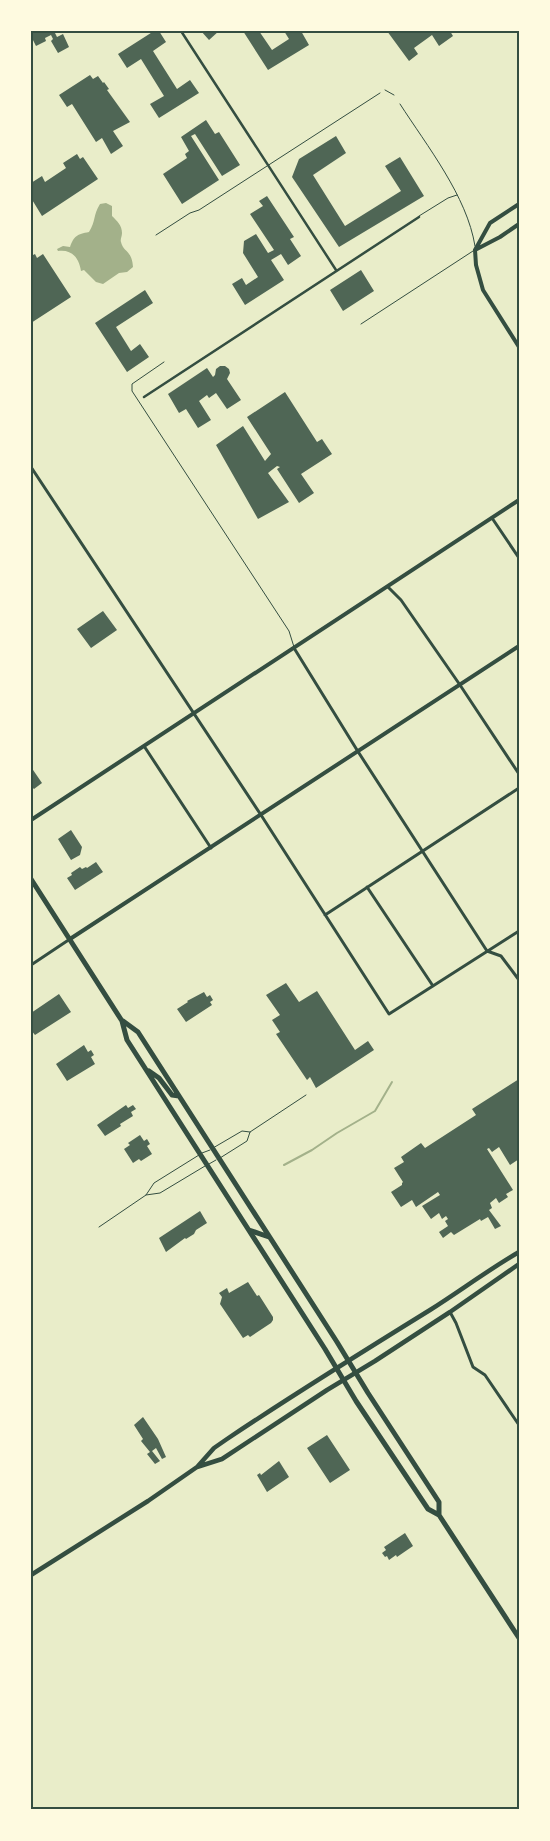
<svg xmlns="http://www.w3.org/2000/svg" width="550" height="1841" font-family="Cabin,sans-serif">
<rect width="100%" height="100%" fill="#e9edc9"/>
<!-- water -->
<path fill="#a3b18a" d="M106,203L112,206V216C117,221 122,225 122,233C122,236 120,240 121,242C123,252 132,250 133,267L127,272L119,273L103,284L96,282L84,270L81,271C79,258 72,249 58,251L57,249L63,246L70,247C74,236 77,234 89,232C96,221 93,215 100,204Z"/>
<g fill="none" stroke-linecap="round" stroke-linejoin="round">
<!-- stream -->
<path stroke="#a3b18a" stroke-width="2" d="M284,1165L312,1150L337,1133L375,1111L392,1082"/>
</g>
<!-- building -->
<path fill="#4f6655" d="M31,31H58L55,33L57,37L63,34L69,47L58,53L51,41L53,39L51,35L45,38L46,41L36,46L31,36Z
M154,31H159L166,42L153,51L177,89L190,80L199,93L159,118L150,104L164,96L141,59L127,68L118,54Z
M201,31H219L209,40Z
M243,31H259L272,50L289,39L284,31H301L309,45L268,70Z
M387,31H450L453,36L439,46L432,35L414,48L418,54L409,61Z
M90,75L93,79L98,76L103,83L104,82L109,89L107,90L130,122L113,131L123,146L111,154L102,138L96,142L72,104L67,107L59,95Z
M206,120L215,134L219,132L240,165L222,176L195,134L191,136L219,180L182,204L163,174L187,158L185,154L189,151L181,137Z
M336,136L346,153L313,175L345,226L401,191L385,166L400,157L424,196L339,247L292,177L299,159Z
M77,154L80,159L83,157L98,179L42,216L31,198V183L42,176L45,182L66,168L63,163Z
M267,196L294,237L290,239L301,256L288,265L281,254L271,260L284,280L245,305L232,284L242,278L246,285L258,277L243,253L244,241L256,234L268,253L274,250L250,214L263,206L259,201Z
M35,254L37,258L43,254L71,297L31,323V256Z
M361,270L374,291L343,311L330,290Z
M145,290L153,303L116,327L131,351L140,344L149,357L127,372L95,323Z
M220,366H225L229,369L230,373L227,379L241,400L227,409L216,393L209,398L207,395L199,401L211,420L198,428L186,409L179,413L168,394L207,368L213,377L215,375L216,369Z
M285,392L317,442L322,439L332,454L301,474L314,493L299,503L277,469L280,467L277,466L268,473L289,502L258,519L216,445L243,426L265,461L271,454L247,417Z
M103,611L117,630L91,648L77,629Z
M31,767L42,783L34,789L31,786Z
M71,830L82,847L80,855L71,860L58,839Z
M96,862L103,872L75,890L67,878L72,875L71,873L80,867L82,869L86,867L87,868Z
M286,983L299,1002L317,991L355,1050L368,1041L374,1050L316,1088L310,1077L307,1080L276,1034L280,1032L272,1020L280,1015L266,995Z
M204,992L207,997L210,995L213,1000L210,1002L212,1005L186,1022L177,1009L188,1002L187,1001Z
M59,994L71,1012L35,1035L31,1030V1013Z
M84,1045L88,1052L91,1050L94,1055L91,1057L95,1064L67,1081L56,1064Z
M519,1079V1152L517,1153L519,1159L510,1165L499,1147L492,1152L489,1148L487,1149L513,1190L506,1194L508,1197L499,1203L496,1198L490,1203L492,1208L489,1210L501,1226L495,1229L488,1217L481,1221L480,1219L454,1235L451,1232L443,1238L439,1232L448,1226L445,1221L448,1219L446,1216L442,1219L439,1213L431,1219L422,1206L440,1195L438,1192L416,1207L412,1200L401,1207L391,1192L402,1185V1183L403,1182L394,1168L404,1162L401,1157L421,1143L425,1148L476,1115L472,1109Z
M126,1105L128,1108L133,1105L136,1109L131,1112L133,1116L120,1124L121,1126L105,1136L97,1125Z
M140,1135L144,1141L147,1139L150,1144L147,1146L152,1154L141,1161L139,1159L133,1163L124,1149L130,1145L128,1143Z
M200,1211L207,1223L196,1230L194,1234L186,1239L185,1238L166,1252L159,1238Z
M248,1282L257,1296L259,1295L273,1317V1320L271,1323L250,1337L248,1335L243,1338L220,1304L222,1297L219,1293L227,1288L229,1293Z
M143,1417L158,1439L166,1457L162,1459L156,1448L152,1451L160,1461L155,1464L147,1454L150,1452L141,1441L143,1439L134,1425Z
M327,1435L350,1470L330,1483L307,1448Z
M279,1461L289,1477L267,1492L257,1475L260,1473L261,1475Z
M405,1533L413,1546L397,1557L396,1555L389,1560L387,1556L385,1557L382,1553L386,1550L384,1547Z"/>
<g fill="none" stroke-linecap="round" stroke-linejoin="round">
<!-- service -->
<path stroke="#344e41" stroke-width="1" d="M385,90L394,95
M400,104C427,146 467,196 475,246
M419,216L448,198L457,195
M156,235L190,213L199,210L380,93
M361,324L473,251
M164,362L132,384V391L289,631L294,647
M213,1148L242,1131L250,1132
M202,1153L210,1150
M220,1158L247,1141L250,1132L306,1095
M209,1164L216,1160
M146,1195L160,1193L205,1166
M99,1227L146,1195L154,1183L199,1155"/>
<!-- pedestrian -->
<path stroke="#344e41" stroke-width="2.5" d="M181,31L336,270
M144,397L419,217"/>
<!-- minor -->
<path stroke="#344e41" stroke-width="3" d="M31,467L261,815L389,1014L519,931
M492,518L519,558
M388,587L401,600L460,685L519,774
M294,648L357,750L487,951L501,956L519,980
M144,746L211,848
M367,887L433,986
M325,915L519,788
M31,965L70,939
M450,1312L456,1323L473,1367L485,1375L519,1425"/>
<!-- tertiary -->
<path stroke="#344e41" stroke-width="4" d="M475,250L476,265L483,290L519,347
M475,250L490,223L519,204
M475,250L500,237L519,224
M31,820L519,500
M70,939L519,646"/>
<!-- secondary -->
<path stroke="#344e41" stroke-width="4.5" d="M198,1466L214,1448L227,1439C294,1394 362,1352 430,1310C460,1291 488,1270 519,1252
M31,1575L148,1501L197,1467L222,1459L327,1390L375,1361L450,1312L519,1264"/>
<!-- primary -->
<path stroke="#344e41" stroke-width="5" d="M31,879L122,1021L127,1040L325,1349L356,1401L428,1509L439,1515
M123,1021L138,1032L337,1342L368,1393L439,1502V1515L519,1638
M149,1071L159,1078L172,1095L179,1096
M249,1230L269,1237"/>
</g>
<!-- border -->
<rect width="550" height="1841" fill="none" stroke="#fefae0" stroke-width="65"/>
<rect x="32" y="32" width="486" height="1776" fill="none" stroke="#344e41" stroke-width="2"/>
</svg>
